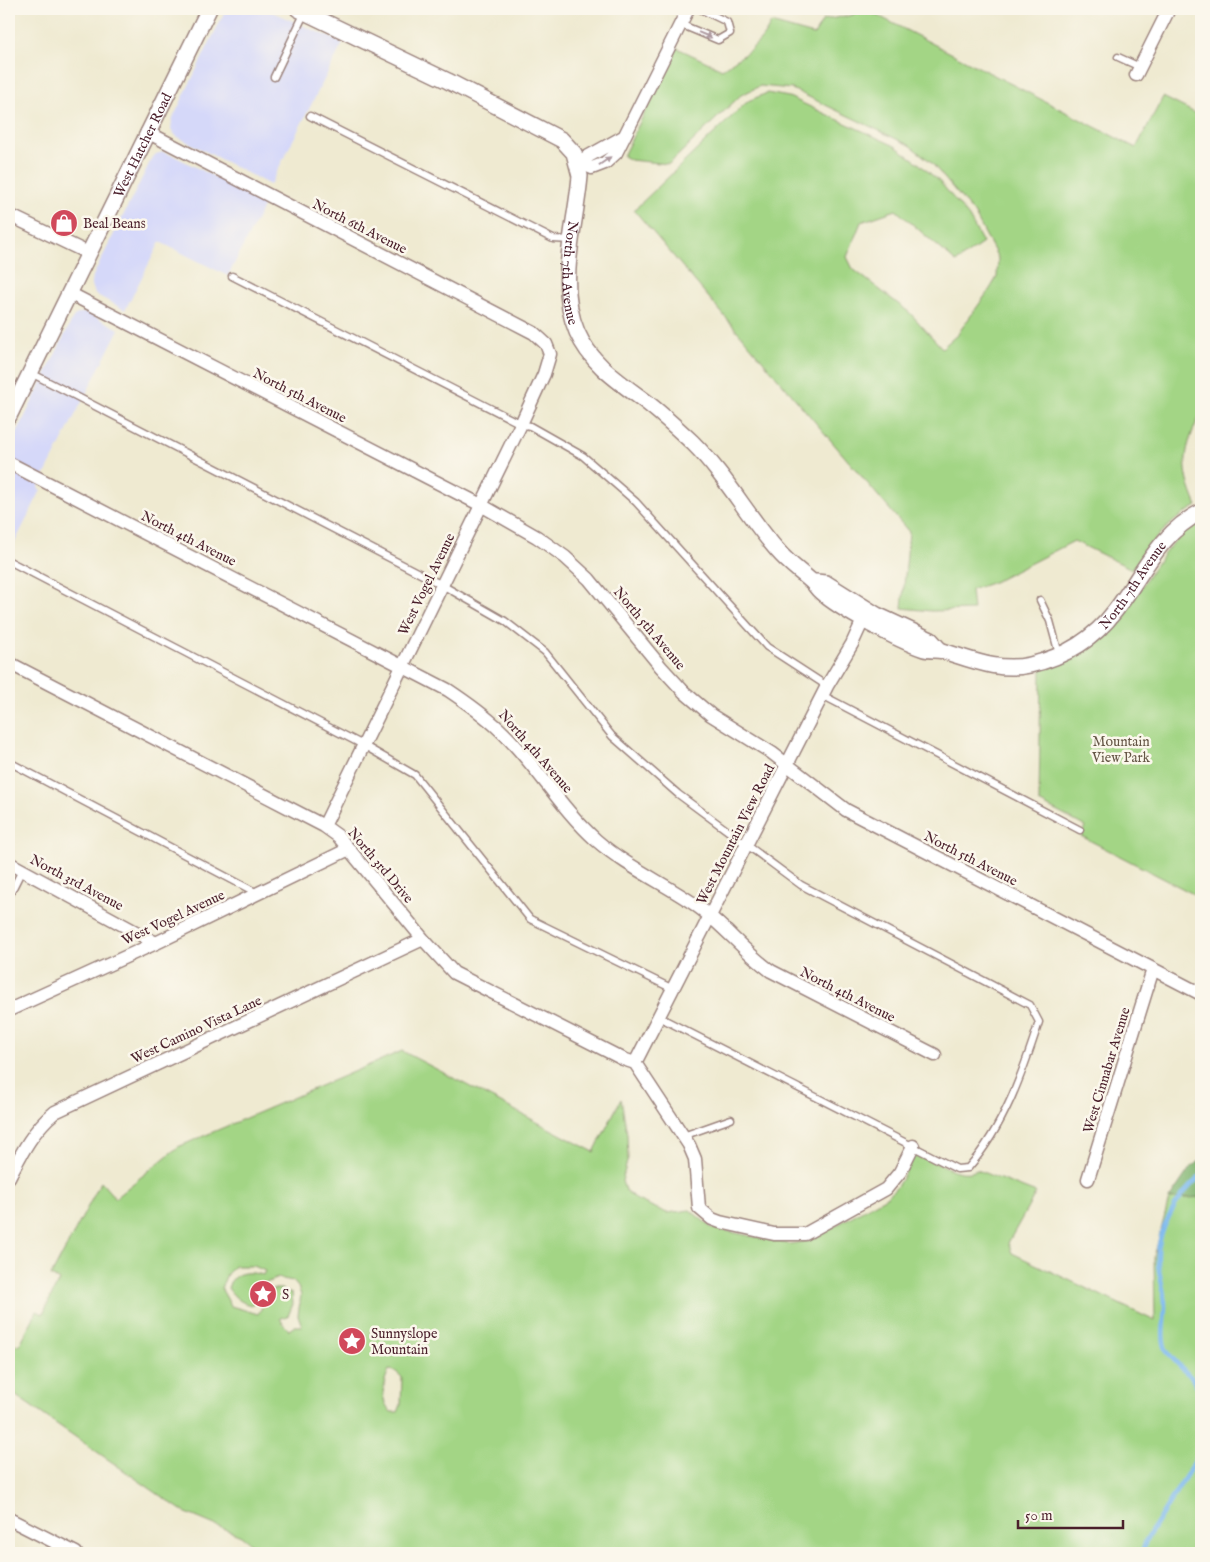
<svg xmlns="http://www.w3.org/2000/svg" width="1210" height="1562" font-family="'IM FELL English',serif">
<rect width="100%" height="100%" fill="#fbf7ec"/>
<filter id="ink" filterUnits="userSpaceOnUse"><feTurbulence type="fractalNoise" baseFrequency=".02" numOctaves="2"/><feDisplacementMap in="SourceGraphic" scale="10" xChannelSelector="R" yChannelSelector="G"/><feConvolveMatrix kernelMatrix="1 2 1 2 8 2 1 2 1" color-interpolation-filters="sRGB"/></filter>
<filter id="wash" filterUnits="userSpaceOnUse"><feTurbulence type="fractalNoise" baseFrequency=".0096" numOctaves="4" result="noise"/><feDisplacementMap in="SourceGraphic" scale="20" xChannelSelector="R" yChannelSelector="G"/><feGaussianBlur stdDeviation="1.12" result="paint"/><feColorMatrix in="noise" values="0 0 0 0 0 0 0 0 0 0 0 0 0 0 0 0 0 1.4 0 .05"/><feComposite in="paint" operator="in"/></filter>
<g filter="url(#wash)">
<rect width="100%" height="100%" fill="#efead1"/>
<!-- built -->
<path fill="#d5d8f9" d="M226,9H265L343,43L270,185L176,136L171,129L172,120Z
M163,152L174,156L265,203L228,276L160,242L125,310L95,294L92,285V278L152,158L156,154Z
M80,313H88L119,329L38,488L41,490L9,554V449L74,316Z"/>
<!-- green -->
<path fill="#a3d585" stroke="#767a58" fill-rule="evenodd" d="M856,9H865L1136,148L1163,97L1201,116V413C1183,450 1180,468 1197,506C1168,521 1151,543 1132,569L1074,541L994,582L971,590L973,610L931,611L902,608L909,532L634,210L748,101L767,93L789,97L895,146L916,161L940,182L969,217L983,243L956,262L896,210L861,222L847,257L853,269L910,313L942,348L957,335L990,289L997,277L998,258L974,213L930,161L909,145L792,89L760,86L741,95L669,164L630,160L623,156L677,48L722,69C743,55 760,47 771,23L814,35L823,20L853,15Z
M1201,522V898L1081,836L1086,827L1039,802L1041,669C1070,661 1098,644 1118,621C1146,587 1160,543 1201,522Z
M402,1051L594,1152L621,1099L627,1134L628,1158L622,1181L625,1190L637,1200L667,1213L690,1210L712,1228L789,1244L808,1241L888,1196L897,1187L917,1151C935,1160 958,1179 977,1170L1036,1193L1008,1243L1012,1253L1155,1321L1154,1257L1169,1199L1201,1197V1553H263L241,1536L184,1512L9,1391V1341L19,1346L37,1311L43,1314L59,1280L51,1276L101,1182L115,1198L178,1147ZM235,1266H254L265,1271L263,1275C248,1271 233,1271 228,1288C234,1297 243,1305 254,1305L266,1283L278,1278L293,1281L298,1287L301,1295L298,1315L302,1326H295L289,1330L283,1324L280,1318L288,1316L293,1304L292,1293L281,1289H271C263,1297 264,1307 258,1314L231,1306L221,1288L227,1274ZM389,1370L395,1371L402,1377L401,1405L398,1412H391C380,1400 382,1385 389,1370Z"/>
<!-- forest -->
<path fill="#82b672" stroke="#666a4e" d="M1201,1160V1197L1169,1199L1190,1168Z"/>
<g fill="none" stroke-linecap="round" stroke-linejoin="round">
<!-- stream -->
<path stroke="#7db9ef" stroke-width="4.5" d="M1201,1176C1178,1194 1155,1233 1158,1263C1159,1277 1165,1291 1165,1305C1165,1319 1160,1340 1167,1351C1177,1367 1191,1372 1201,1393
M1142,1553L1146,1540L1197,1458L1201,1413"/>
</g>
</g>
<g filter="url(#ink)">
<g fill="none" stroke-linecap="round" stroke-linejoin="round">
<!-- service casing -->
<g stroke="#9c847e" stroke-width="9">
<path id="service" d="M680,24L718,40L730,33L727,22L700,9
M1118,57L1140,67
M274,77L305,12
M310,116L553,239L571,240
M232,276L521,424L530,426L583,456L636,502L767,647L827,686
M31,373L442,585L505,621L545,652L612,736L678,794L801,885L1030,1005L1039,1022C1023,1072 1004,1127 968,1168L957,1169L659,1017
M9,561L363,745L415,775L530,919L673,989
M1040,600L1050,621L1059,654
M822,695L1080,830
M9,762L257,893
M9,896L22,870
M683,1136L731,1119"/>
</g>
<!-- minor casing -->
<g stroke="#9c847e" stroke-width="15">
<path id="minor" d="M1136,75L1169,9
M147,132L534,333L546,344L550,354L544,374L521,424L324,826
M578,162L592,168L605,163L616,153L688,9
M578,162L623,137
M9,215L88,253
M69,293L481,505L537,537L565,557L589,579L661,667L684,692L711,715L772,753L846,810L1201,994
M9,463L448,690C466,702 483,714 499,729C535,762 559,807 596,840C627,867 664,883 697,906C724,925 744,952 771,971L935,1055
M9,663L324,826L338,836L423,939L454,973L623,1059L635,1063
M9,863L156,943
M9,1010L156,943L349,849
M635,1063L827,686L852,644L863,620
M635,1063L689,1145L695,1159L699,1208L712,1219L720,1222L774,1234H805L886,1189L900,1172L913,1146
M9,1177C22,1152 33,1130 55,1112L423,939
M1088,1179L1153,969
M9,1519L76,1553"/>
</g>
<!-- tertiary casing -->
<g stroke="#9c847e" stroke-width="18">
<g id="tertiary">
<path id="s1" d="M298,9L448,81L562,140L574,153L580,176C576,226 556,284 577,332C591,364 618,381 645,401C662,414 678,429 693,443C726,476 748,517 778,551C788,563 800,571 811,581C815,584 817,589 821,592C841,610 898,640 924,649C930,651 937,649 943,651C972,660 999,672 1030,665C1064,657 1094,639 1115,611C1142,576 1159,533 1201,512"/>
<path id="s2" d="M9,416L209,9"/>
<path d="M816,582L826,583L877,615L931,640L940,650"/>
</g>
</g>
<!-- service -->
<use href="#service" stroke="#fff" stroke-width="6"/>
<!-- minor -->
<use href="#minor" stroke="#fff" stroke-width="12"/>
<!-- tertiary -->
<use href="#tertiary" stroke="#fff" stroke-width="15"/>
</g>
<!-- one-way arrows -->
<defs><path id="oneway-solid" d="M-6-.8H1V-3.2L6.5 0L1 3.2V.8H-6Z" transform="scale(1.25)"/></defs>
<g fill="#ae9aa0">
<use href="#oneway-solid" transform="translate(705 35) rotate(23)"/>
<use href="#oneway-solid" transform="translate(605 161) rotate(-35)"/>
</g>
</g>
<!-- icons -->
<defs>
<g id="shop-disc" transform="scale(1.4375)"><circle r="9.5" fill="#d1495b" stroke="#fbf7ec"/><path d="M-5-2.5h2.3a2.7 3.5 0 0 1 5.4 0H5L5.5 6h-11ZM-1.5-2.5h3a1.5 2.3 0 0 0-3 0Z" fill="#fff"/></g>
<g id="sight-disc" transform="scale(1.4375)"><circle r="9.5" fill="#d1495b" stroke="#fbf7ec"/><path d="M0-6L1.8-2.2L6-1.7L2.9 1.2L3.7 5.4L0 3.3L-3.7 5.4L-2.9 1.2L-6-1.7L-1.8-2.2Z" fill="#fff"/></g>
</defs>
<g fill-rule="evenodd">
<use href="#shop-disc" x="64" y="223"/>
<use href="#sight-disc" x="263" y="1294"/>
<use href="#sight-disc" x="352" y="1341"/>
</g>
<g text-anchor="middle" stroke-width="5" stroke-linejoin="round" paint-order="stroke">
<!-- street labels -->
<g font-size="14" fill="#4a1f2b" stroke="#fbf7ec">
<text dy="5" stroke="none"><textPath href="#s2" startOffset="302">West Hatcher Road</textPath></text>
<text transform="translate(360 226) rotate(27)" y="5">North 6th Avenue</text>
<text dy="5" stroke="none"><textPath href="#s1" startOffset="434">North 7th Avenue</textPath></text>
<text transform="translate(300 395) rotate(27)" y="5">North 5th Avenue</text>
<text transform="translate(189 538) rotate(27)" y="5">North 4th Avenue</text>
<text transform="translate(426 584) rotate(-64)" y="5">West Vogel Avenue</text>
<text dy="5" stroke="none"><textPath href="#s1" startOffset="1214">North 7th Avenue</textPath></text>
<text transform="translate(650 628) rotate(50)" y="5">North 5th Avenue</text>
<text transform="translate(536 751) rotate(49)" y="5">North 4th Avenue</text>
<text transform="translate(735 834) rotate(-63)" y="5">West Mountain View Road</text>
<text transform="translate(971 858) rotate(27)" y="5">North 5th Avenue</text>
<text transform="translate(381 865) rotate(50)" y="5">North 3rd Drive</text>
<text transform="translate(77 882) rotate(28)" y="5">North 3rd Avenue</text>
<text transform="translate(173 917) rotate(-25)" y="5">West Vogel Avenue</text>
<text transform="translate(848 994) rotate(27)" y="5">North 4th Avenue</text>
<text transform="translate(196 1029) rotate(-25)" y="5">West Camino Vista Lane</text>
<text transform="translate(1106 1070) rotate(-73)" y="5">West Cinnabar Avenue</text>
</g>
<!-- poi labels -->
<g font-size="14" fill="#4a1f2b" stroke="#fbf7ec" text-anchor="start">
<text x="83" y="228">Beal Beans</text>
<text x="282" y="1299">S</text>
<text x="371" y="1338">Sunnyslope<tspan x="371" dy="16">Mountain</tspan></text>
</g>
<!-- park labels -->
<g font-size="14" fill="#655646" stroke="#fbf7ec">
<text x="1121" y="746">Mountain<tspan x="1121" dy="16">View Park</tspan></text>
</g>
</g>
<!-- margin -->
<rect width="1210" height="1562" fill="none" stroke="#fbf7ec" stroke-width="30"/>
<!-- scale -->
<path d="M1018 1520v8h105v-8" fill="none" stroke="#4a1f2b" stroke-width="2.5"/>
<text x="1025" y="1520" font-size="15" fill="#4a1f2b" stroke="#fbf7ec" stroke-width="4" paint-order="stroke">50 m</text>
</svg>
